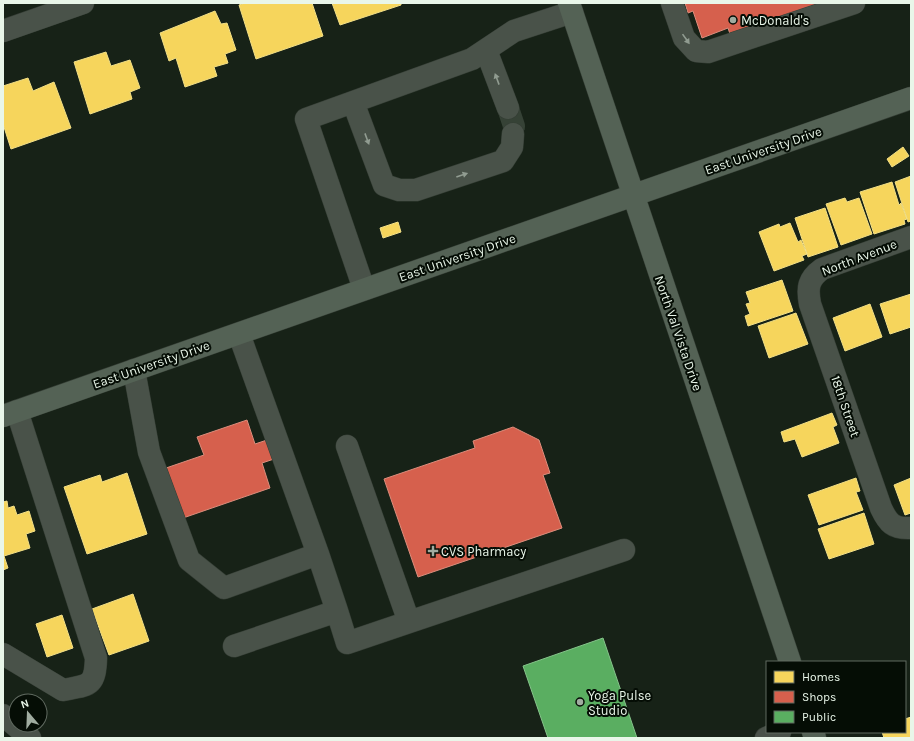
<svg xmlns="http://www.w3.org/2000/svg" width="914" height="741" font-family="Karla,sans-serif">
<rect width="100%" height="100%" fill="#172217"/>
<!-- homes -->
<path fill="#f6d55c" stroke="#f2df86" d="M245,3H312L323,36L256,59L239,5Z
M332,3H401V5L340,25Z
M215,11L221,24L227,23L236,50L225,54L228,63L214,67L217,76L185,87L176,58L169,61L160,33Z
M106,52L111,66L130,60L140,88L130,92L132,99L90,114L74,62Z
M28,78L33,91L54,82L71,128L11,149L3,124V86Z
M903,147L909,156L892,167L887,159Z
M911,176V221L908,222L895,182Z
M892,182L899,205L901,203L907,219L904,220L905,224L874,234L860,192Z
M845,198L847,202L859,198L872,234L841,245L826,204Z
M825,208L838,247L808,257L795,218Z
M398,222L401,232L383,238L380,228Z
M790,223L798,242L801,240L807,254L802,256L804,260L774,271L759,232L779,224L780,227Z
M782,280L793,311L748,326L745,316L750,314L746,304L750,303L746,292Z
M911,294V327L890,334L880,304Z
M870,304L882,337L845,351L833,318Z
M796,313L808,344L769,358L758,326Z
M832,413L837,425L833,427L839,443L802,457L795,439L784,442L781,432Z
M127,473L147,534L87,554L64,487L100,475L102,482Z
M856,478L860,491L856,492L863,510L819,525L808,495Z
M911,478V513L905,515L894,485Z
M7,501L8,508L14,506L17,515L29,511L35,531L26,534L30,548L4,556L8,568L3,570V502Z
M864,513L874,544L829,559L818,529Z
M133,594L149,641L109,655L92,609Z
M62,615L73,648L47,657L36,624Z
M911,717V738H884L882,732H905V719Z"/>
<!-- shops -->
<path fill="#d6604d" stroke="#dc8d7c" d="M685,3H820L730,34L728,28L702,38L693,11L688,13Z
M247,420L255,444L267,440L274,459L262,463L270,488L183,518L166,468L204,455L197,437Z
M513,427L539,440L550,473L543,475L562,528L418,577L384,479L475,448L473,441Z"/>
<!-- public -->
<path fill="#5aae61" stroke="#85c48a" d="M603,638L637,738H548L523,666Z"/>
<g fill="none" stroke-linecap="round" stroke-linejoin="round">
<!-- minor-tunnel -->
<path stroke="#364236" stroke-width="22" stroke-dasharray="22 11" stroke-linecap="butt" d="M508,108L514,126L513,134"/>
<!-- minor casing -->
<g stroke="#353e35" stroke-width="23">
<path id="minor" d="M672,3L684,38L696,51L708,52L854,3
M3,31L83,3
M486,50L508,108
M353,102L384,185L399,190H416L503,161L512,147L513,134
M911,237L822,269C808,279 807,288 810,304L881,508C888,523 893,529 911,528
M364,289L306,119L472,59L514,31L572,12
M134,370L149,452L189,560L224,588L318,554L239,334
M347,446L409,622L624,550
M337,611L347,643L409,622
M234,646L337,611L318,554
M3,654L63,690C89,685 95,687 96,658L17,411
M3,715L30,738
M766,738L780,732"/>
</g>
<!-- major casing -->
<g stroke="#353e35" stroke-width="23">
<path id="major" d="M569,3L790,662
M3,416L911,98
M813,732L815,738"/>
</g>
<!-- minor -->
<use href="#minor" stroke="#495249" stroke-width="22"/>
<!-- major -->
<use href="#major" stroke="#546255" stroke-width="22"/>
</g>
<!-- one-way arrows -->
<defs><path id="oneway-solid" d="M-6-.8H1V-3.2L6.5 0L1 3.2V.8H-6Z"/></defs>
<g fill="#919c91">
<use href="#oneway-solid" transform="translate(686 39) rotate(55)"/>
<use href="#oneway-solid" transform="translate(497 79) rotate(-110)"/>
<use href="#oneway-solid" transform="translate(367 139) rotate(70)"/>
<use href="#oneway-solid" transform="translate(462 175) rotate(-19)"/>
</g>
<!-- markers -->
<g fill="#a0aca0" stroke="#050d05" stroke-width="1.5">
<circle cx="733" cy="20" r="4"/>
<path d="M431 545h4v4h4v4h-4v4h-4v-4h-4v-4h4z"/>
<circle cx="580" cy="702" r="4"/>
</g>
<g text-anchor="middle" stroke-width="4" stroke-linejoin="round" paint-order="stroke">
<!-- poi labels -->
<g font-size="13" fill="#e9f6e9" stroke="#050d05" text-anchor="start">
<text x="741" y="25">McDonald's</text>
<text x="441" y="556">CVS Pharmacy</text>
<text x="588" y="700">Yoga Pulse<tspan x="588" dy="15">Studio</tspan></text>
</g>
<!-- street labels -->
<g font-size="13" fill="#e9f6e9" stroke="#050d05">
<text transform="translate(763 150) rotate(-19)" y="5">East University Drive</text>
<text transform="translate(457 257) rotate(-19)" y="5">East University Drive</text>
<text transform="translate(859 257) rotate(-21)" y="5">North Avenue</text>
<text transform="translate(679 333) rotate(71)" y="5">North Val Vista Drive</text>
<text transform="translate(151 364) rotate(-19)" y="5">East University Drive</text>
<text transform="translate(846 406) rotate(71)" y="5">18th Street</text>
</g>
</g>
<!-- border -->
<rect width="914" height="741" fill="none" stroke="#e9f6e9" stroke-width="8"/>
<!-- legend -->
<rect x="766" y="661" width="140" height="72" fill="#050d05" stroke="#606a60"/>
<rect x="774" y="671" width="20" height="12" fill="#f6d55c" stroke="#606a60"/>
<text x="802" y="681" font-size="12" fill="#e9f6e9">Homes</text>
<rect x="774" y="691" width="20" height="12" fill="#d6604d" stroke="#606a60"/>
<text x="802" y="701" font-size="12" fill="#e9f6e9">Shops</text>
<rect x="774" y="711" width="20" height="12" fill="#5aae61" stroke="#606a60"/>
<text x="802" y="721" font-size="12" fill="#e9f6e9">Public</text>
<!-- north arrow -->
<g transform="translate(28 713) rotate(341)"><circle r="19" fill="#050d05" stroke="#606a60"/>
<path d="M0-3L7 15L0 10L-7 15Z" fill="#a0aca0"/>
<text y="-6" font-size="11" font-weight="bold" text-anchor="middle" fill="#e9f6e9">N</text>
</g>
</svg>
